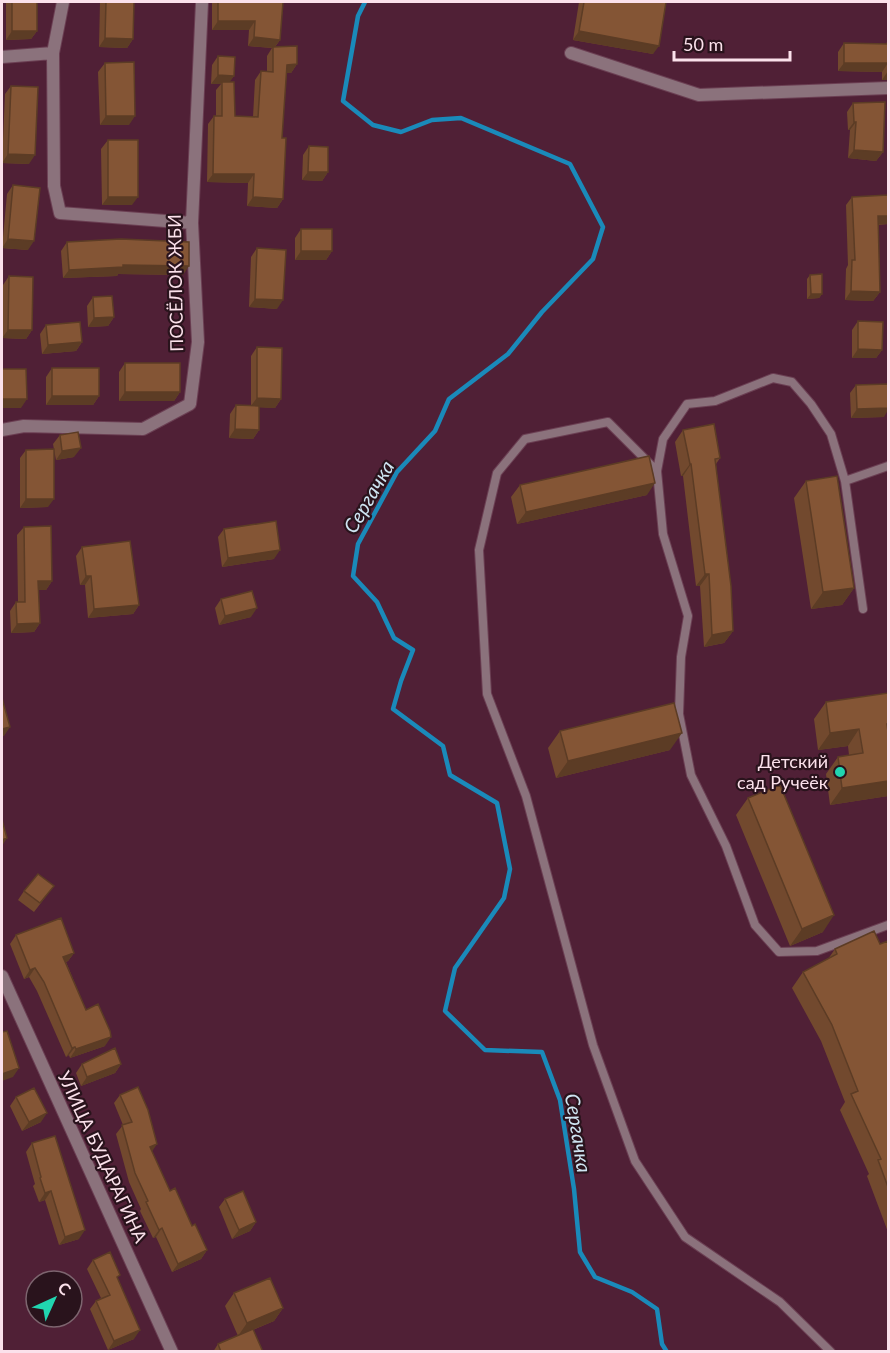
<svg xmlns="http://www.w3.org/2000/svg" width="890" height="1353" font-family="Lato,sans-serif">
<rect width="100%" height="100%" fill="#502036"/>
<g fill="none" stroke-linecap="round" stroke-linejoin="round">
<!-- stream -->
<path stroke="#1a8aba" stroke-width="4.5" d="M365,2L358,16L343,101L373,125L401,132L432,120L461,118L570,164L603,227L593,259L542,312L508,354L449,399L435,431L397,472L358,544L353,576L377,602L394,638L413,650L401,681L393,709L443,746L450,775L497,803L510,869L504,898L455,968L445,1011L485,1050L542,1052L560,1100L574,1189L580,1252L595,1277L632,1292L657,1309L662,1344L667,1352"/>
<!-- lane casing -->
<g stroke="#6b3f53" stroke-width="10">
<path id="lane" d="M888,466L845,481L831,434L811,404L792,382L773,378L715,401L687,404L663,439L657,471L663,534L688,616L681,657L679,714L691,775L726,846L755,925L779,952L817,951L888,925
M657,471L608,422L525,439L497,473L479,550L487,694L526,796L593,1045L635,1161L685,1237L780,1302L831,1352
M845,481L863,609"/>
</g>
<!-- street casing -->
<g stroke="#6b3f53" stroke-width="14">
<path id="street" d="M63,2L53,53L54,186L60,213L192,223
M571,53L699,95L888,88
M2,57L53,53
M2,430L24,426L143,429L190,404L198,342L192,223L202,2
M2,976L172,1352"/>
</g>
<!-- lane -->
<use href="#lane" stroke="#8b727c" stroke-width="8"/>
<!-- street -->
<use href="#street" stroke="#8b727c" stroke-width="12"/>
</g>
<!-- wall -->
<path fill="#72492e" d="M6,2H37V31L31,39L6,40Z
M100,2H134L133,39L127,48L99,47Z
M212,2H283L280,40L275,47L297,64L291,73H286L282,138L283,199L277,208L247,206L248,183L207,182L208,124L214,116H216V90L221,84H211L212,65L218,56L234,76L229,82L235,116L253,117L255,80L261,71H267V56L272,48L248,46L249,30H212Z
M579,2H666L653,54L573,40Z
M888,40V80H882V72L838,71V52L844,43L886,44Z
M105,63L129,125H100L98,72Z
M11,86L29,164L2,163L5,94Z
M853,103L883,152L876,161L848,158L850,130H848L847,112Z
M108,140L132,205H102L101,149Z
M309,146L328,172L322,181L302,180L303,155Z
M13,185L28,250L2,248L7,194Z
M888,195V224L878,225L880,292L873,301L845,300L846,269L848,265L846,205L852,197Z
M301,229L332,251L326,260H295V238Z
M67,242L183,275L118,274L117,276L63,278L61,251Z
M257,248L277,309L249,307L251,257Z
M810,275L822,294L819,298L807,299V279Z
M9,276L32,330L26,339L2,338L3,285Z
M93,297L114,317L108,326L88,327L87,306Z
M858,321L882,350L876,358H852V330Z
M46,325L82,342L76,351L42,354L40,334Z
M257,347L281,399L275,408L259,407V430L253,439L229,438L230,414L236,405L251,406V356Z
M125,363L180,392L174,401H119V372Z
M52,368L99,396L93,405H46V377Z
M856,385L884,417L851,418L850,393Z
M683,430L720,458L716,464L733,631L724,643L704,647L700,586H696L683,476H681L675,442Z
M60,435L74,457L56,460L53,444Z
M26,450L48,507L20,508V458Z
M806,481L854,588L842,605L811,609L794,498Z
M520,485L647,495L517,524L511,497Z
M24,527L52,581L46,590H38L40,623L34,632L11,633L10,611L16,602H18L17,535Z
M224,529L274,559L222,567L218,537Z
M82,547L139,605L133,614L88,618L85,585H80L76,556Z
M221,599L251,617L219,625L215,608Z
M888,693V796L830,805L826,774L838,757L849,755L848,746L818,750L814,719L826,702Z
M560,731L670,750L556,778L548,748Z
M748,798L823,932L790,946L736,815Z
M24,891L47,895L34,912L18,900Z
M16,935L74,953L68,961L66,962L86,1010L105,1046L70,1058L69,1055L66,1057L37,991L29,977L24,979L10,944Z
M888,941V1232L867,1176L869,1174L840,1110L845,1102L821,1041L792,988L803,972L828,959L835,949L880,944Z
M82,1064H121L115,1073L81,1086L76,1073Z
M120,1095L152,1152L170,1191L207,1250L201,1259L172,1272L156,1237L153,1238L140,1211L141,1209L129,1182L116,1134L123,1125L114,1103Z
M16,1097L41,1122L22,1131L10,1106Z
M32,1143L79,1239L59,1245L45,1200L39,1202L33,1186L35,1184L26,1152Z
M225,1199L256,1222L250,1231L232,1239L219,1207Z
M93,1260L118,1279L134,1339L108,1350L90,1309L96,1301L101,1298L87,1269Z
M234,1293L283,1308L274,1321L253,1330L263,1352H213L218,1344L238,1336L225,1306Z"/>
<!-- shaded-wall -->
<path fill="#5c3c25" d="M218,21H255L249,30H212Z
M12,31H37L31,39L6,40Z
M579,31L659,46L653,54L573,40Z
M254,37L280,40L274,48L248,46Z
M105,38L133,39L127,48L99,47Z
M844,63H888L882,72L838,71Z
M297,64L291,73H281L287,65Z
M888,71V80H882Z
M218,75L234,76L228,84L222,82L221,84H211Z
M106,116H135L129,125H100Z
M854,122H856L850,130H848Z
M854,150L883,152L876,161L848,158Z
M8,154L35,155L29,164L2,163Z
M308,172H328L322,181L302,180Z
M213,174H254L248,183L207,182Z
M108,197H138L132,205H102Z
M253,197L283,199L277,208L247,206Z
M878,216H888V224L872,225Z
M8,239L34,241L28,250L2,248Z
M301,251H332L326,260H295Z
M123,265L189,266L183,275L118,274L117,276L63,278L69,270Z
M851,291L880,292L873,301L845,300Z
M811,294H822L819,298L807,299Z
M255,299L283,300L277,309L249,307Z
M114,317L108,326L88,327L94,318Z
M8,330H32L26,339L2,338Z
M82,342L76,351L42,354L48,345Z
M858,349L882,350L876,358H852Z
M125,392H180L174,401H119Z
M52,396H99L93,405H46Z
M257,398L281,399L275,408L250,407Z
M2,399H27L21,408H2Z
M888,408V410L884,417L851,418L857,409Z
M235,429L259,430L253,439L229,438Z
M81,448L74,457L56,460L62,451Z
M690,464H691L683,476H681Z
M655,483L647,495L517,524L526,512Z
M26,499H54L48,507L20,508Z
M280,550L274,559L222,567L228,558Z
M705,574H709L700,586H696Z
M86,576H91L85,585H80Z
M38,581H52L46,590H32Z
M854,588L842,605L811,609L823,592Z
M139,605L133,614L88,618L94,609Z
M257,608L251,617L219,625L225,616Z
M40,623L34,632L11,633L17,624Z
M733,631L724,643L704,647L712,635Z
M10,727L4,736H2V729Z
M859,729L848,746L818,750L830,733Z
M682,733L670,750L556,778L568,761Z
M888,781V796L830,805L842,788Z
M7,838L2,846V840Z
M834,915L823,932L790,946L802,929Z
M74,953L68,961L57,966L63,957Z
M35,968L29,977L24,979L30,970Z
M111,1037L105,1046L70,1058L76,1049Z
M75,1047L69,1055L66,1057L72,1048Z
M121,1064L115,1073L81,1086L87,1077Z
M19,1068L13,1077L2,1081V1074Z
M47,1113L41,1122L22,1131L29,1122Z
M157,1144L151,1153L150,1147Z
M51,1191L45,1200L39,1202L45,1193Z
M256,1222L250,1231L232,1239L239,1230Z
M162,1228L156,1237L153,1238L159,1230Z
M85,1230L79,1239L59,1245L65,1237Z
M207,1250L201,1259L172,1272L178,1264Z
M283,1308L274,1321L238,1336L247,1323Z
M140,1330L134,1339L108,1350L114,1341Z"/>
<!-- building -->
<path fill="#845535" stroke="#5c3c25" stroke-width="1.5" d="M12,2H37V31H12Z
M106,2H134L133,39L105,38Z
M218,2H283L280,40L254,37L255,21H218Z
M584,2H666L659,46L579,31Z
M888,40V71V63H844V43L888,44Z
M297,46V64L287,65L282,138H286L283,199L253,197L254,174H213L214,116H222V82H234L235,116L258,117L261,71L273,72V47Z
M218,56L235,57L234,76L218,75Z
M134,62L135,116H106L105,63Z
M11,86L38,87L35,155L8,154Z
M885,102L883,152L854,150L856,122H854L853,103Z
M108,140H138V197H108Z
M309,146L328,147V172H308Z
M13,185L40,188L34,241L8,239Z
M888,195V216H878L880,292L851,291L852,260H855L852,197Z
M301,229H332V251H301Z
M121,239L189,242V266L123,265V267L69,270L67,242Z
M257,248L286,250L283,300L255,299Z
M822,274V294H811L810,275Z
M9,276L33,277L32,330H8Z
M112,296L114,317L94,318L93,297Z
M858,321L883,322L882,350L858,349Z
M80,322L82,342L48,345L46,325Z
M257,347L282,348L281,399L257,398Z
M125,363H180V392H125Z
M52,368H99V396H52Z
M2,369H26L27,399H2Z
M888,384V408L857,409L856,385Z
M236,405L259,406V430L235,429Z
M714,424L720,458L715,459L731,586L733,631L712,635L709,574H705L691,464H690L683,430Z
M78,432L81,448L62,451L60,435Z
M54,449V499H26V450Z
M649,456L655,483L526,512L520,485Z
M837,476L854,588L823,592L806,481Z
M276,521L280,550L228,558L224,529Z
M51,526L52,581H38L40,623L17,624L16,602H25L24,527Z
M130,541L139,605L94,609L91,576H86L82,547Z
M252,591L257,608L225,616L221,599Z
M888,693V724H887L888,732V781L842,788L838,757L863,753L859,729L830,733L826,702Z
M2,698L10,727L2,729Z
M674,703L682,733L568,761L560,731Z
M780,785L834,915L802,929L748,798Z
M2,820L7,838L2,840Z
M38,874L54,886L40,903L24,891Z
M61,918L74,953L63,957L86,1010L98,1004L110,1031L111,1037L76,1049L75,1047L72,1048L44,982L35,968L30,970L16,935Z
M874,931L880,944L888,941V1187L878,1160L881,1159L851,1094L858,1091L832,1025L803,972L837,954L835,949Z
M7,1031L19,1068L2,1074V1032Z
M115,1048L121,1064L87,1077L82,1064Z
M138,1087L148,1110L157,1144L150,1147L170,1191L175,1188L192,1226L195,1224L207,1250L178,1264L162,1228L159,1230L146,1202L148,1201L135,1173L122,1125L132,1122L120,1095Z
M34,1088L47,1113L29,1122L16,1097Z
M55,1136L85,1230L65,1237L51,1191L45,1193L40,1178L41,1177L32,1143Z
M243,1191L256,1222L239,1230L225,1199Z
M110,1252L120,1275L117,1277L140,1330L114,1341L96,1301L110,1295L93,1260Z
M270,1278L283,1308L247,1323L234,1293Z
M253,1329L263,1352H221L218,1344Z"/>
<!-- markers -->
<circle fill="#21d5b0" stroke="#29131c" stroke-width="2" cx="840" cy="772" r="6"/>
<g text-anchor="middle" stroke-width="4.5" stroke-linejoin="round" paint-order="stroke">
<!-- street labels -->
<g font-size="18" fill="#fbe1eb" stroke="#29131c">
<text transform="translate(176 283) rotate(-91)" y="6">ПОСЁЛОК ЖБИ</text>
<text transform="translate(102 1157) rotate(65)" y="6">УЛИЦА БУДАРАГИНА</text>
</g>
<!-- poi labels -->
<g font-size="18" fill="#fbe1eb" stroke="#29131c" text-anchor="end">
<text x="828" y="768">Детский<tspan x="828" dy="21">сад Ручеёк</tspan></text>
</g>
<!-- water labels -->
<g font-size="20" font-style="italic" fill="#cfe5f2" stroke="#29131c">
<text transform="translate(369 497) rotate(-60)" y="7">Сергачка</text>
<text transform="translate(578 1133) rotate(81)" y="7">Сергачка</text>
</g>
</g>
<!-- border -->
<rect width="890" height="1353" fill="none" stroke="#fbe1eb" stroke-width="6"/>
<!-- north arrow -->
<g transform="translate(54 1299) rotate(45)"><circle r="28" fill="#29131c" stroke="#7d656f" stroke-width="1.5"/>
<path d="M0-4.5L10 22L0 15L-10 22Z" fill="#21d5b0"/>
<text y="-9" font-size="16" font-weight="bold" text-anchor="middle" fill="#fbe1eb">С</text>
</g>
<!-- scale -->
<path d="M674 51v9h116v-9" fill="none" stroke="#fbe1eb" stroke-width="3"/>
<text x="683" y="51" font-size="18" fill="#fbe1eb" stroke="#29131c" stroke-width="4.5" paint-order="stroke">50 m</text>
</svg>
